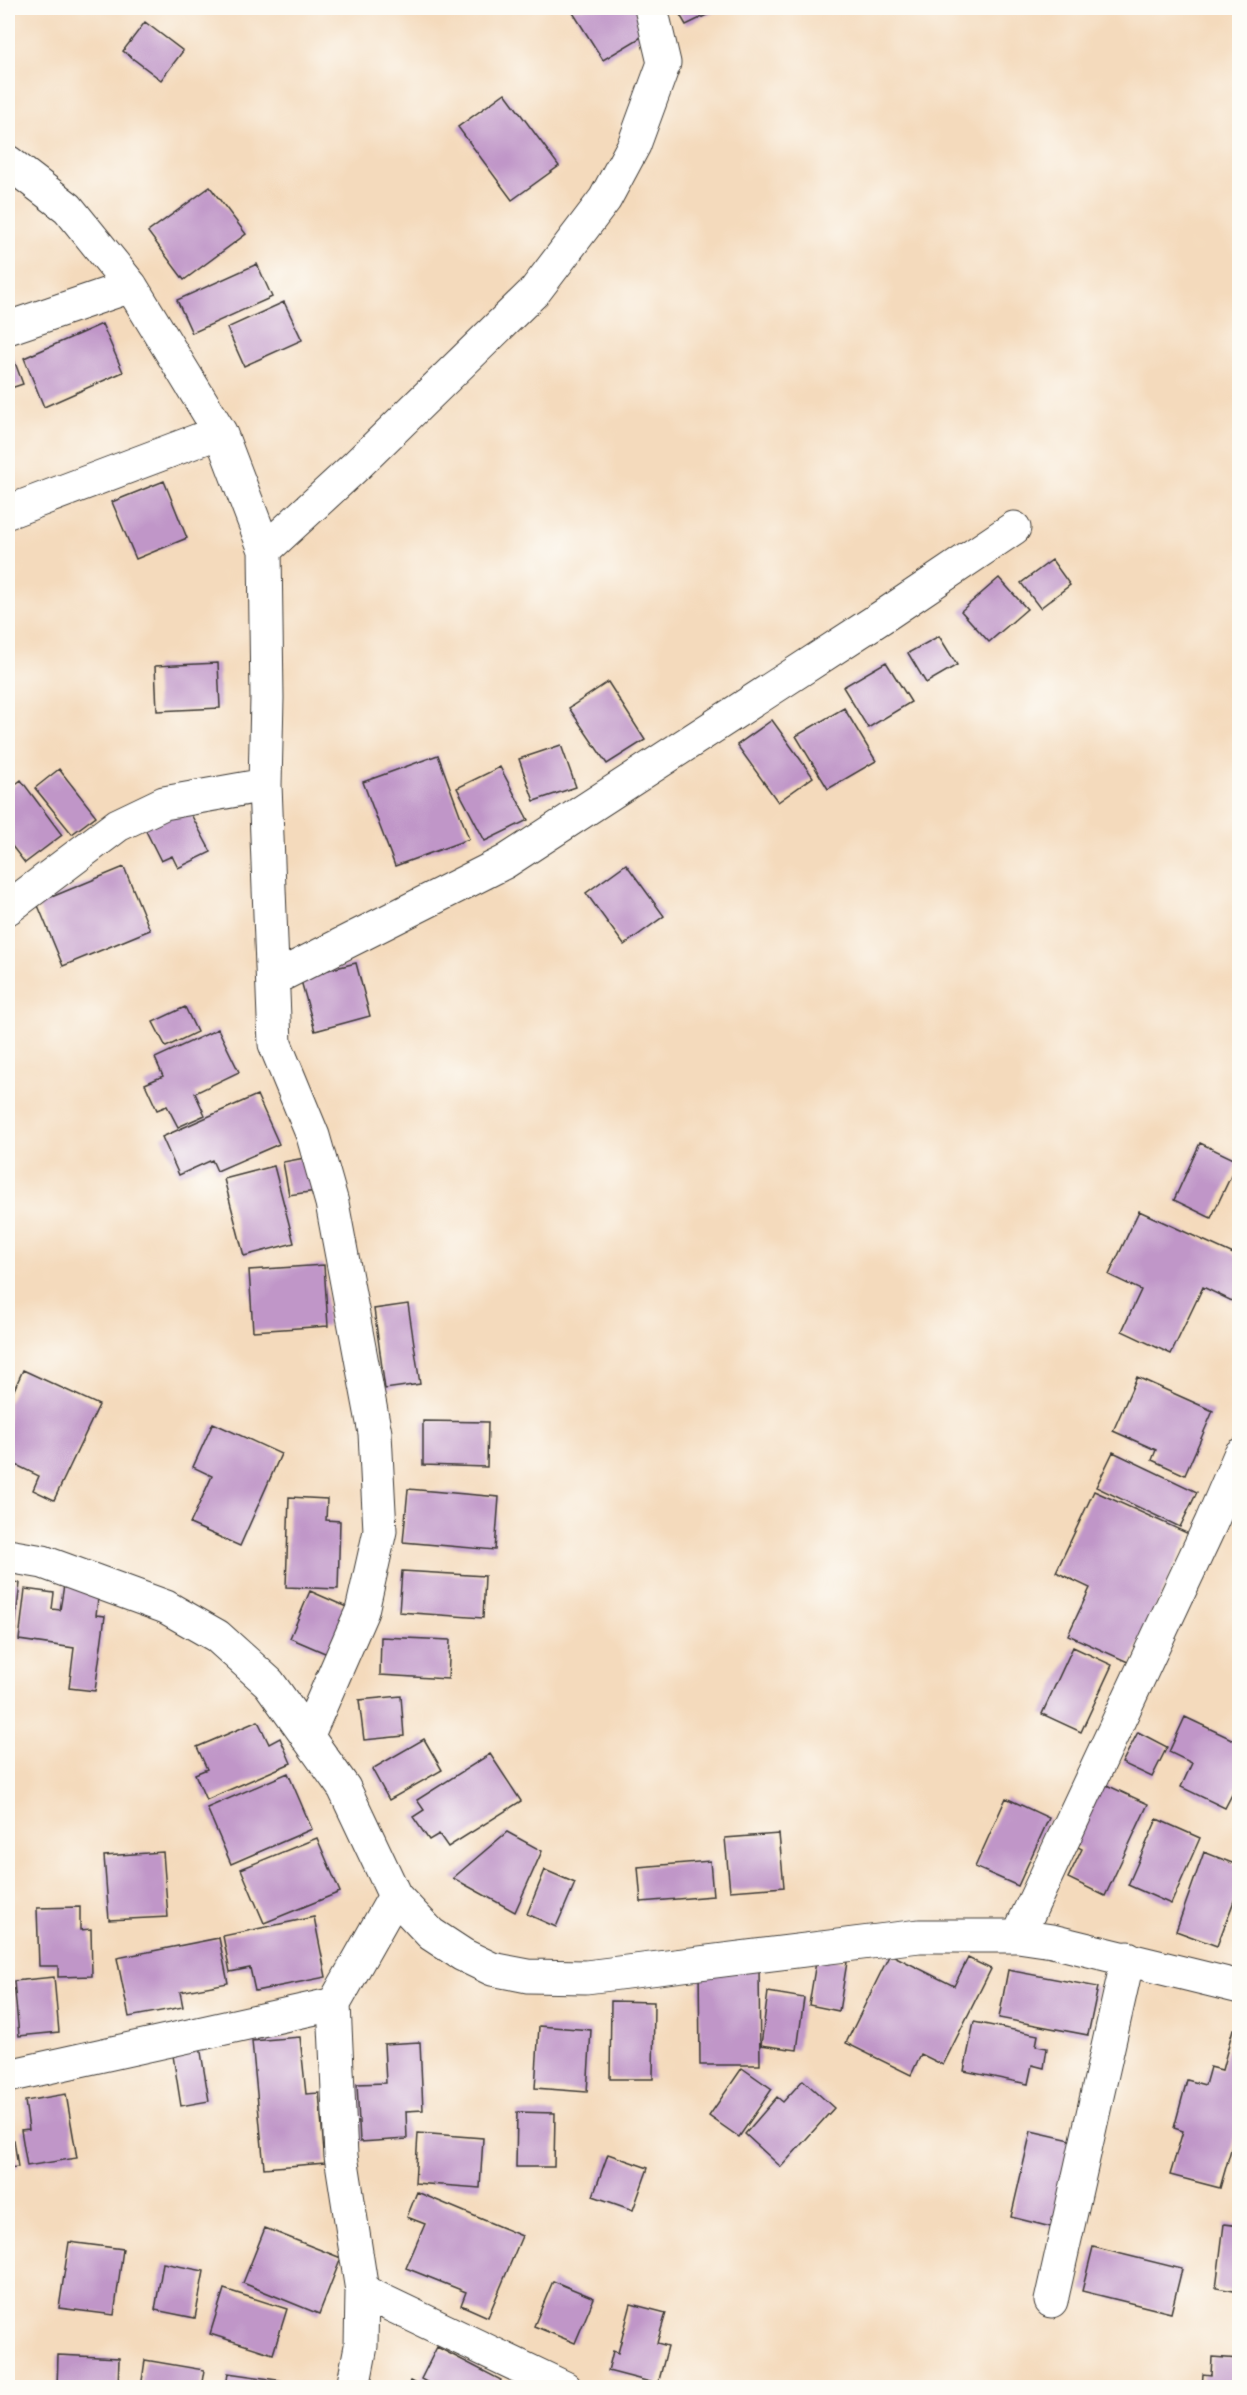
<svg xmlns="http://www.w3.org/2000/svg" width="1247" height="2395" font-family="Mynerve,sans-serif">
<rect width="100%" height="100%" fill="#fdfcf7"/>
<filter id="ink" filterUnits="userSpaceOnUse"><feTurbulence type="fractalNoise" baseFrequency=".0167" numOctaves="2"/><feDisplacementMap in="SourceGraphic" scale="12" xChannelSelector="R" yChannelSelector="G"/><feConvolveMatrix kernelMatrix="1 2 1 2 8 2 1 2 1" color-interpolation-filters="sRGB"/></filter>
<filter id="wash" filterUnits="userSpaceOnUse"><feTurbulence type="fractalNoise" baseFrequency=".008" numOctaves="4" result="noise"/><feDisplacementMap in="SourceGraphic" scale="24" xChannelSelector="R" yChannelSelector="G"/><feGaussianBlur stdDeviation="1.35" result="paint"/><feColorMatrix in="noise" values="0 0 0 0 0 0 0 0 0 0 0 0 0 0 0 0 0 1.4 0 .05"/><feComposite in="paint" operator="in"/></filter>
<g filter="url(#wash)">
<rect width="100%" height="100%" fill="#f4dabc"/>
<g id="blocks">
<!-- building -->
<path fill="#c096c8" d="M570,8H635L650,32L603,60Z
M676,8H721L686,25Z
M145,22L183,51L161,80L123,51Z
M505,93L559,166L512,200L458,127Z
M210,187L246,234L184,280L148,232Z
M257,264L272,297L192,333L177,300Z
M284,302L302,340L244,366L227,328Z
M102,324L123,372L44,407L24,358Z
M8,344L23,384L8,389Z
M164,481L187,538L136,559L112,502Z
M1052,560L1070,585L1040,608L1021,583Z
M999,578L1027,609L989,642L961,611Z
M939,636L957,665L926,683L908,653Z
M886,662L911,702L868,728L843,687Z
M218,663L220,708L157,711L155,666Z
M608,682L645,740L607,764L569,708Z
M844,708L876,761L828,789L796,736Z
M772,720L813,777L778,802L737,745Z
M561,745L576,787L534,801L519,759Z
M438,755L469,839L395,866L363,782Z
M500,767L528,820L485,841L457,788Z
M59,769L96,816L72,834L35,788Z
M21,780L62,835L25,863L8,841V790Z
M186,805L211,852L178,868L172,856L161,861L144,827Z
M626,864L664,916L624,945L586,893Z
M124,867L150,930L63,966L37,903Z
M356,963L370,1016L315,1031L300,977Z
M185,1007L197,1032L166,1047L153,1022Z
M218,1029L239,1072L195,1093L205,1115L178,1127L167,1106L157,1110L145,1084L163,1076L155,1058Z
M257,1095L279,1144L217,1171L212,1160L179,1175L162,1137Z
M1200,1143L1238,1161L1211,1218L1174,1200Z
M310,1157L316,1191L289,1195L283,1162Z
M274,1166L294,1243L244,1256L224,1179Z
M1139,1211L1240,1257V1285L1232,1301L1203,1287L1171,1354L1122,1331L1141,1290L1109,1275Z
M324,1265L328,1326L253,1331L249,1270Z
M408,1304L420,1384L385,1389L374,1309Z
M23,1370L99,1405L54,1500L33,1490L39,1476L8,1461V1403Z
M1137,1377L1213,1411L1185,1475L1152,1460L1156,1450L1113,1431Z
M423,1421L488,1422L487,1467L423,1465Z
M213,1423L281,1454L240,1546L190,1524L212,1476L193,1467Z
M1113,1452L1197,1492L1180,1527L1096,1487Z
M408,1489L499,1497L495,1550L403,1542Z
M1094,1491L1189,1534L1130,1663L1068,1635L1090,1588L1056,1572Z
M289,1497L327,1499L326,1520L340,1521L338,1589L286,1587Z
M402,1571L485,1576L483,1618L399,1612Z
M8,1581L20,1583L11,1661H8Z
M64,1585L99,1590L96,1615L105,1616L95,1691L69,1688L74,1648L19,1640L25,1589L54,1593L52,1609L60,1610Z
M310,1591L351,1609L332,1656L290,1638Z
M381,1637L450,1640L448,1679L380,1675Z
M1073,1647L1112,1665L1081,1732L1042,1714Z
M401,1696L404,1736L364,1740L359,1700Z
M1185,1717L1240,1743V1779L1225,1808L1181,1787L1192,1763L1169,1752Z
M258,1721L269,1744L280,1738L291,1763L206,1800L195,1774L207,1769L197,1747Z
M1138,1732L1167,1747L1152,1777L1122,1763Z
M424,1739L442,1770L389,1800L372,1769Z
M490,1754L521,1801L448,1847L439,1834L429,1840L413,1817L424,1810L417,1800Z
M288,1773L312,1829L231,1864L207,1808Z
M1100,1782L1148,1804L1105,1896L1068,1878L1082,1849L1072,1844Z
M1006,1798L1049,1818L1018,1886L975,1867Z
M1157,1819L1200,1838L1171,1904L1128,1885Z
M507,1832L542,1851L515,1912L453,1878Z
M779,1834L784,1887L730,1891L725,1838Z
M317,1838L340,1892L264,1923L241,1869Z
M163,1852L168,1917L109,1920L104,1856Z
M1204,1852L1240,1866V1885L1217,1946L1176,1931Z
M710,1861L713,1896L641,1902L638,1867Z
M545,1870L575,1883L556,1927L527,1914Z
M80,1907V1930L91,1929L92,1976L58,1977V1966H39L37,1908Z
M314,1917L326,1977L255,1991L250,1968L230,1972L223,1936Z
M219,1938L228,1983L180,1992L183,2007L129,2017L117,1958Z
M890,1954L954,1986L968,1958L991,1969L943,2065L921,2054L911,2075L846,2043Z
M817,1956L847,1962L839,2011L809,2005Z
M699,1966H759L760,2065H700Z
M1008,1970L1098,1987L1088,2035L999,2018Z
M54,1977L59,2032L19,2036L14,1981Z
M768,1992L804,1998L797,2050L761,2045Z
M611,2001L654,2002L653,2079H610Z
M974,2022L1038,2035L1036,2046L1047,2048L1044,2068L1032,2065L1028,2084L964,2071Z
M539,2026L591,2030L587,2092L535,2088Z
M1233,2029L1240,2031V2118L1220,2188L1170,2175L1183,2131L1174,2128L1187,2080L1205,2085L1210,2067L1222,2070Z
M300,2037L306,2094L319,2093L325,2163L264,2168L252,2041Z
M420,2042L423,2110L406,2111L407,2139L360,2142L357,2084L386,2083L384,2044Z
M200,2046L209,2101L181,2106L172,2049Z
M742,2068L772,2089L739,2137L709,2116Z
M803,2080L834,2108L781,2167L745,2134L777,2097L783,2102Z
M66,2094L77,2158L27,2166L21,2130L29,2129L25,2101Z
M517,2112L555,2113L554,2167H516Z
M1031,2131L1075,2141L1055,2228L1011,2217Z
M418,2133L483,2138L480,2188L415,2183Z
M14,2140L18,2167L8,2168V2141Z
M608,2154L648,2168L633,2210L593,2196Z
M417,2192L522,2236L488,2317L461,2305L466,2292L406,2268L425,2224L407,2217Z
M1224,2224L1240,2226V2292L1216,2288Z
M265,2228L341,2258L319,2314L243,2283Z
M69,2242L123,2249L114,2315L59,2308Z
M1093,2247L1182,2269L1171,2313L1082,2291Z
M163,2263L204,2271L195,2318L155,2310Z
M553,2281L594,2298L575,2343L534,2326Z
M224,2289L287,2309L273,2354L210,2334Z
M631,2304L666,2313L657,2343L668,2346L658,2384L608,2371L613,2351L618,2353Z
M437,2347L501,2380L497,2388H437L421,2379Z
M58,2355L119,2358L118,2388H57Z
M1212,2357L1240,2359V2388H1202L1203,2374L1211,2375Z
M145,2360L204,2370L201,2388H141Z
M228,2373L319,2386V2388H226Z
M410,2381L423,2388H407Z"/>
</g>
</g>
<g filter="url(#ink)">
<use href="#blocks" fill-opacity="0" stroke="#3c3834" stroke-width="1.5"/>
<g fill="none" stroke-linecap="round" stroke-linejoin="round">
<!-- minor casing -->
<g stroke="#3c3834" stroke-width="35">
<path id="minor" d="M8,162L68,208L131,286L220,432L265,550L267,698L265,785L275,1044L313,1136L332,1203L375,1433L380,1531L362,1611L307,1737
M8,328L131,286
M8,512L220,432
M265,550L357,465L535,291L605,199L634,145L664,63L651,8
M8,908L118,825L164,803L265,785
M273,979L505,862L885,615L1014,528
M8,1556L43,1562L166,1607L217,1636L269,1683L344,1788L395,1896L431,1934L463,1955L492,1969L528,1976L586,1977L919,1936H1018L1052,1941L1240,1987
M1018,1936L1211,1523L1240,1455
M8,2076L334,2004
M362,2291L565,2388
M1051,2301L1128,1958
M353,2388L361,2346L362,2291L341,2156L334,2004L395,1896"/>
</g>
<!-- minor -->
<use href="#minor" stroke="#fff" stroke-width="33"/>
</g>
</g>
<!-- margin -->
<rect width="1247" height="2395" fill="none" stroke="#fdfcf7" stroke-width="30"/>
</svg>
